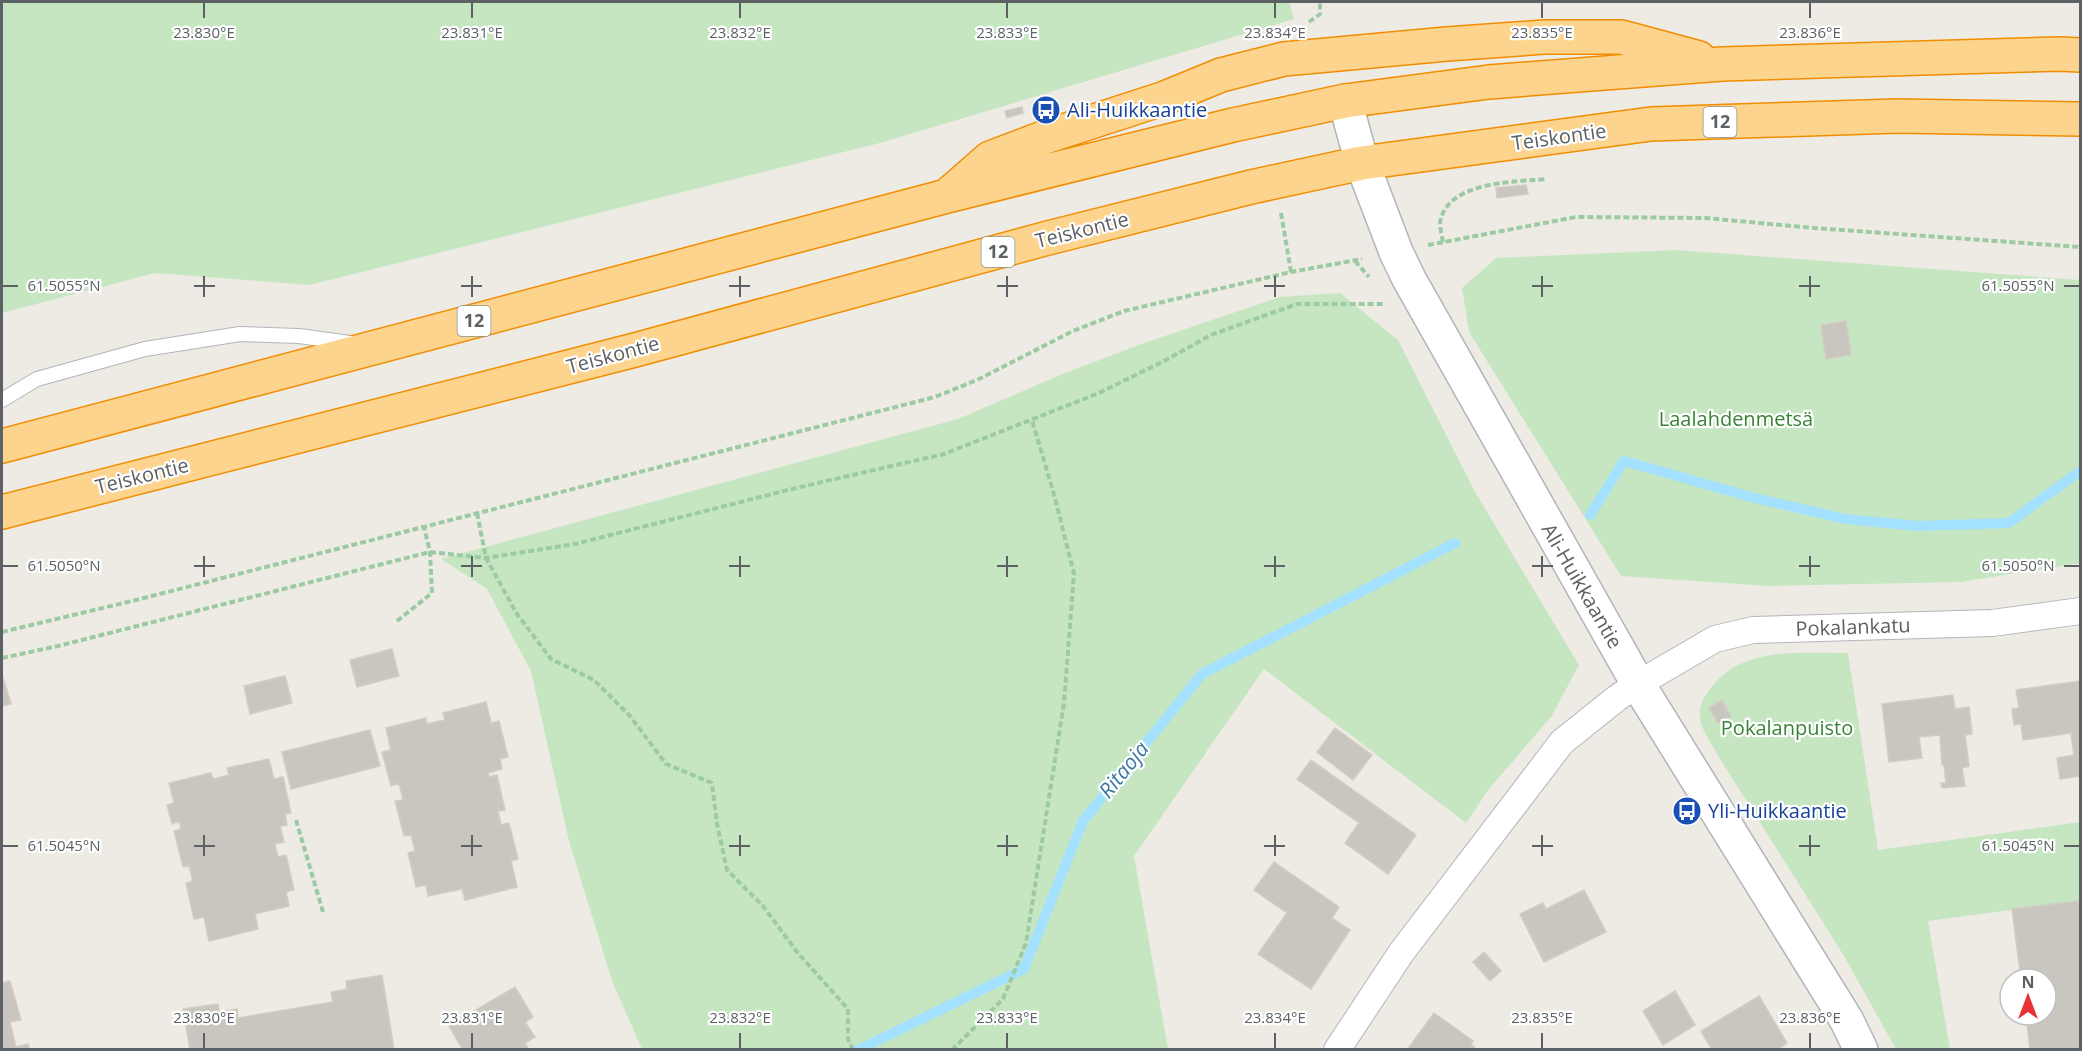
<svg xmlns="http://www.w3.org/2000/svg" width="2082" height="1051" font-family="'Open Sans',sans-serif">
<rect width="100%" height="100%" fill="#eeebe4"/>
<!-- green -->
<path fill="#c5e6c1" d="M2,2H1289L1294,19L880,143L309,285L155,273L2,313Z
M1677,250L2080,280V563L1961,582L1769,586L1621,576L1469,332L1462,288L1496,258Z
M1340,293L1398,340L1475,492L1579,665L1551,717L1489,789L1466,823L1264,669L1134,856L1168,1049H642L612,981L569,841L531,671L487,589L441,559L958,419L1065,373L1144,343L1280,297Z
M1848,653L1878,850L2080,822V901L1928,921L1950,1049H1896L1844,956L1717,754C1702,728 1690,714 1711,688C1743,645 1802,654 1848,653Z"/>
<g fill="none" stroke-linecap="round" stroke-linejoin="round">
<!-- stream -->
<path stroke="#a4e1fe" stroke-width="10" d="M1590,515L1624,461L1751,497L1845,519L1918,526L2009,523L2080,471
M858,1050L1024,969L1083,821L1202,674L1455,543"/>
</g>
<!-- building -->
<path fill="#c9c6c0" stroke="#d3ccc2" stroke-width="1.5" d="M1022,107L1023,113L1007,118L1005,111Z
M1526,185L1528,194L1497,198L1496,188Z
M1846,321L1851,355L1826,359L1821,325Z
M392,649L399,676L357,687L350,660Z
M2,674L11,704L2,706Z
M285,676L292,703L250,714L244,686Z
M2080,681V776L2060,779L2057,758L2074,755L2071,733L2023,740L2021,724L2014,725L2012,709L2019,708L2016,690Z
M1953,695L1955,709L1969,707L1972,734L1965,735L1969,766L1962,768L1965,786L1942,788L1941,783H1946L1944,765H1942L1940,735L1919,737L1922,758L1889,762L1882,704Z
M1722,700L1731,716L1718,723L1709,708Z
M486,702L491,723L499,721L508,757L500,759L502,769L488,773L489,777L497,775L505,810L498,811L501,825L509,823L518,859L511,861L517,887L465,900L462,889L428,896L426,885L416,887L408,853L415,851L411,835L404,836L395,801L403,800L399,783L391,786L382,752L391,750L386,728L426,718L427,724L445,720L443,713Z
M1335,728L1372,755L1353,780L1317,752Z
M370,730L380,766L291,789L282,752Z
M269,759L274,779L283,777L291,813L285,814L287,825L280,826L284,842L275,844L278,857L286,855L294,890L286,892L289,906L255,914L258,929L209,941L204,917L194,919L186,883L193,881L189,866L183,867L174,831L181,829L179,821L172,824L167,805L174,803L169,783L211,773L213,779L229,775L227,768Z
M1311,760L1416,835L1388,874L1345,843L1359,823L1297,779Z
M1274,862L1339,907L1332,918L1350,930L1311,989L1258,954L1287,913L1254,890Z
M1584,890L1606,932L1544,962L1520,914L1543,903L1546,909Z
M2079,901L2080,915V1050H2030L2026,1015H2046V979H2021L2012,909Z
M1484,952L1501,971L1490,981L1473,962Z
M382,975L394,1049L190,1050L183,1009L218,1004L219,1012L237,1009L238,1018L333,1002L331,992L347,989L346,981Z
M10,981L21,1020L10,1022L16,1047L28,1044L30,1050H2V983Z
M515,987L533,1017L525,1022L535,1037L525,1043L529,1050H463L449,1026Z
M1675,991L1695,1025L1663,1045L1643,1011Z
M1759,996L1787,1043L1777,1050H1712L1701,1031Z
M1434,1013L1473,1041L1471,1044L1477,1050H1407Z"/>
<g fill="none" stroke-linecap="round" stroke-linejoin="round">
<!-- lane casing -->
<g stroke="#b2b5b9" stroke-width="16">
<path id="lane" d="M2,400L37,379L145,349L240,334L299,336L350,343"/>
</g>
<!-- street casing -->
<g stroke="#b2b5b9" stroke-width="28">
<path id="street" d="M1337,1050L1401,953L1562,742L1617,698L1638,684L1715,639L1753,630L1992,623L2080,611"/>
</g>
<!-- secondary casing -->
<g stroke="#b1b5b9" stroke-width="36">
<path id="secondary" d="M1345,101L1362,163L1396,252L1409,279L1638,684L1847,1021L1861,1050"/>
</g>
<!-- highway casing -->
<g stroke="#f18d02" stroke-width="36">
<path id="highway" d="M950,193L990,158L1048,136L1165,98L1221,75L1284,59L1447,44L1545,37H1621L1699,58
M2,446L947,196L1233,125L1345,101L1489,82L1722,64L2059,54L2080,55
M2,512L635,350L1048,238L1251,187L1362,163L1651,124L1897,116L2080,119"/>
</g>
<!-- path -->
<path stroke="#9bcaa3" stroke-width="4" stroke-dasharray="6 3" stroke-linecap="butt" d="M1309,22L1320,14V2
M1281,213L1291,272
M1443,242C1442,236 1440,229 1440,223C1446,181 1515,182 1547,179
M1428,245L1576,217L1705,218L1814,228L2080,247
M1355,261L1369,277
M477,513L486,558L517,614L551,659L594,680L630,716L666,764L712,783L717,824L727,870L763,906L797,952L848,1009V1039L853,1050
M397,621L432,593L430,552L424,527
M2,632L136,600L935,397L977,380L1073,331L1124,311L1291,272L1362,259
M2,658L58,646L430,552L486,558L575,544L796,488L944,454L1099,393L1164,361L1211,335L1297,304H1384
M296,820L323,912
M952,1050L1003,999L1026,943L1064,703L1074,574L1055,498L1032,420"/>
<!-- lane -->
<use href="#lane" stroke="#fff" stroke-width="14"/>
<!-- street -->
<use href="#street" stroke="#fff" stroke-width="26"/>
<!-- secondary -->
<use href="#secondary" stroke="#fff" stroke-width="33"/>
<!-- highway -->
<use href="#highway" stroke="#fcd48d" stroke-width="33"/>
</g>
<!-- ticks -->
<path fill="none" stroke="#5c6165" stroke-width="2" d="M204,3V18M472,3V18M740,3V18M1007,3V18M1275,3V18M1542,3V18M1810,3V18M204,276V297M472,276V297M740,276V297M1007,276V297M1275,276V297M1542,276V297M1810,276V297M3,286H18M194,286H215M461,286H482M729,286H750M997,286H1018M1264,286H1285M1532,286H1553M1799,286H1820M2064,286H2079M204,556V577M472,556V577M740,556V577M1007,556V577M1275,556V577M1542,556V577M1810,556V577M3,566H18M194,566H215M461,566H482M729,566H750M997,566H1018M1264,566H1285M1532,566H1553M1799,566H1820M2064,566H2079M204,835V856M472,835V856M740,835V856M1007,835V856M1275,835V856M1542,835V856M1810,835V856M3,846H18M194,846H215M461,846H482M729,846H750M997,846H1018M1264,846H1285M1532,846H1553M1799,846H1820M2064,846H2079M204,1033V1048M472,1033V1048M740,1033V1048M1007,1033V1048M1275,1033V1048M1542,1033V1048M1810,1033V1048"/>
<!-- icons -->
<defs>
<g id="bus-disc" transform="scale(1.5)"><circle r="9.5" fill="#1a4fb4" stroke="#fff"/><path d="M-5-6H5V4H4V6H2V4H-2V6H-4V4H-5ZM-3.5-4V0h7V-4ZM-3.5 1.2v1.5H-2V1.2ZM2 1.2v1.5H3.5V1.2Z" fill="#fff"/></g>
</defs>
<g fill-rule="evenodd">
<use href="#bus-disc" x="1046" y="110"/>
<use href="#bus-disc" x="1687" y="811"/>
</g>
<g text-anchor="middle" stroke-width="4.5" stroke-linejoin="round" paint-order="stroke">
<!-- shield labels -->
<g fill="#fff" stroke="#8d9093" stroke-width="1.5">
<rect x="1703.5" y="107" width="33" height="30" rx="4.5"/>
<rect x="981.5" y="237" width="33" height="30" rx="4.5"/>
<rect x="457.5" y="306" width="33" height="30" rx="4.5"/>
</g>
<g font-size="18" font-weight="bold" fill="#5c6165">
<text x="1720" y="128">12</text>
<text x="998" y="258">12</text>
<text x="474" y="327">12</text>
</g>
<!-- transit labels -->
<g font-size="20" fill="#164399" stroke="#fff" text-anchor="start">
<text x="1067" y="117">Ali-Huikkaantie</text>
<text x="1708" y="818">Yli-Huikkaantie</text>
</g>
<!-- street labels -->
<g font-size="20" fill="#5c6165" stroke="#fff">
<text transform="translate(1559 137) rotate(-8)" y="7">Teiskontie</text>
<text transform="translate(1082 230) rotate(-14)" y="7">Teiskontie</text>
<text transform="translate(613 355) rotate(-15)" y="7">Teiskontie</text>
<text transform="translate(142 476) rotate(-14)" y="7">Teiskontie</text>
<text transform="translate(1582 586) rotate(60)" y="7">Ali-Huikkaantie</text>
<text transform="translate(1853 627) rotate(-2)" y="7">Pokalankatu</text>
</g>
<!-- park labels -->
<g font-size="20" fill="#398335" stroke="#fff">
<text x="1736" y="426">Laalahdenmetsä</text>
<text x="1787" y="735">Pokalanpuisto</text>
</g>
<!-- water labels -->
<g font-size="21" font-style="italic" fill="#3b779f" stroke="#fff">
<text transform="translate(1124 770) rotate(-51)" y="7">Ritaoja</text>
</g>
</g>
<g font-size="15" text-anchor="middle" fill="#5c6165" stroke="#fff" stroke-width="4.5" stroke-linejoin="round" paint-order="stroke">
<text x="204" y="38">23.830°E</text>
<text x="472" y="38">23.831°E</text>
<text x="740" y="38">23.832°E</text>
<text x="1007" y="38">23.833°E</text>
<text x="1275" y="38">23.834°E</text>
<text x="1542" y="38">23.835°E</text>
<text x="1810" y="38">23.836°E</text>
<text x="64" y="291">61.5055°N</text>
<text x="2018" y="291">61.5055°N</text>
<text x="64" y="571">61.5050°N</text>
<text x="2018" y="571">61.5050°N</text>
<text x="64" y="851">61.5045°N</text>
<text x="2018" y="851">61.5045°N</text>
<text x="204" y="1023">23.830°E</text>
<text x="472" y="1023">23.831°E</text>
<text x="740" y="1023">23.832°E</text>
<text x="1007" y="1023">23.833°E</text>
<text x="1275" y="1023">23.834°E</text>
<text x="1542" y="1023">23.835°E</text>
<text x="1810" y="1023">23.836°E</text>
</g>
<!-- border -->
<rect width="2082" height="1051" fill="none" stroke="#5c6165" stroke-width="6"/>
<!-- north arrow -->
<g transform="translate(2028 997)"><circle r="28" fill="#ffffff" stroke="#bec0c1" stroke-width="1.5"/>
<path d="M0-4.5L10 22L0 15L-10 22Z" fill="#e83035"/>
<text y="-9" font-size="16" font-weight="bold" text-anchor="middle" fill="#5c6165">N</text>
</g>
</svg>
